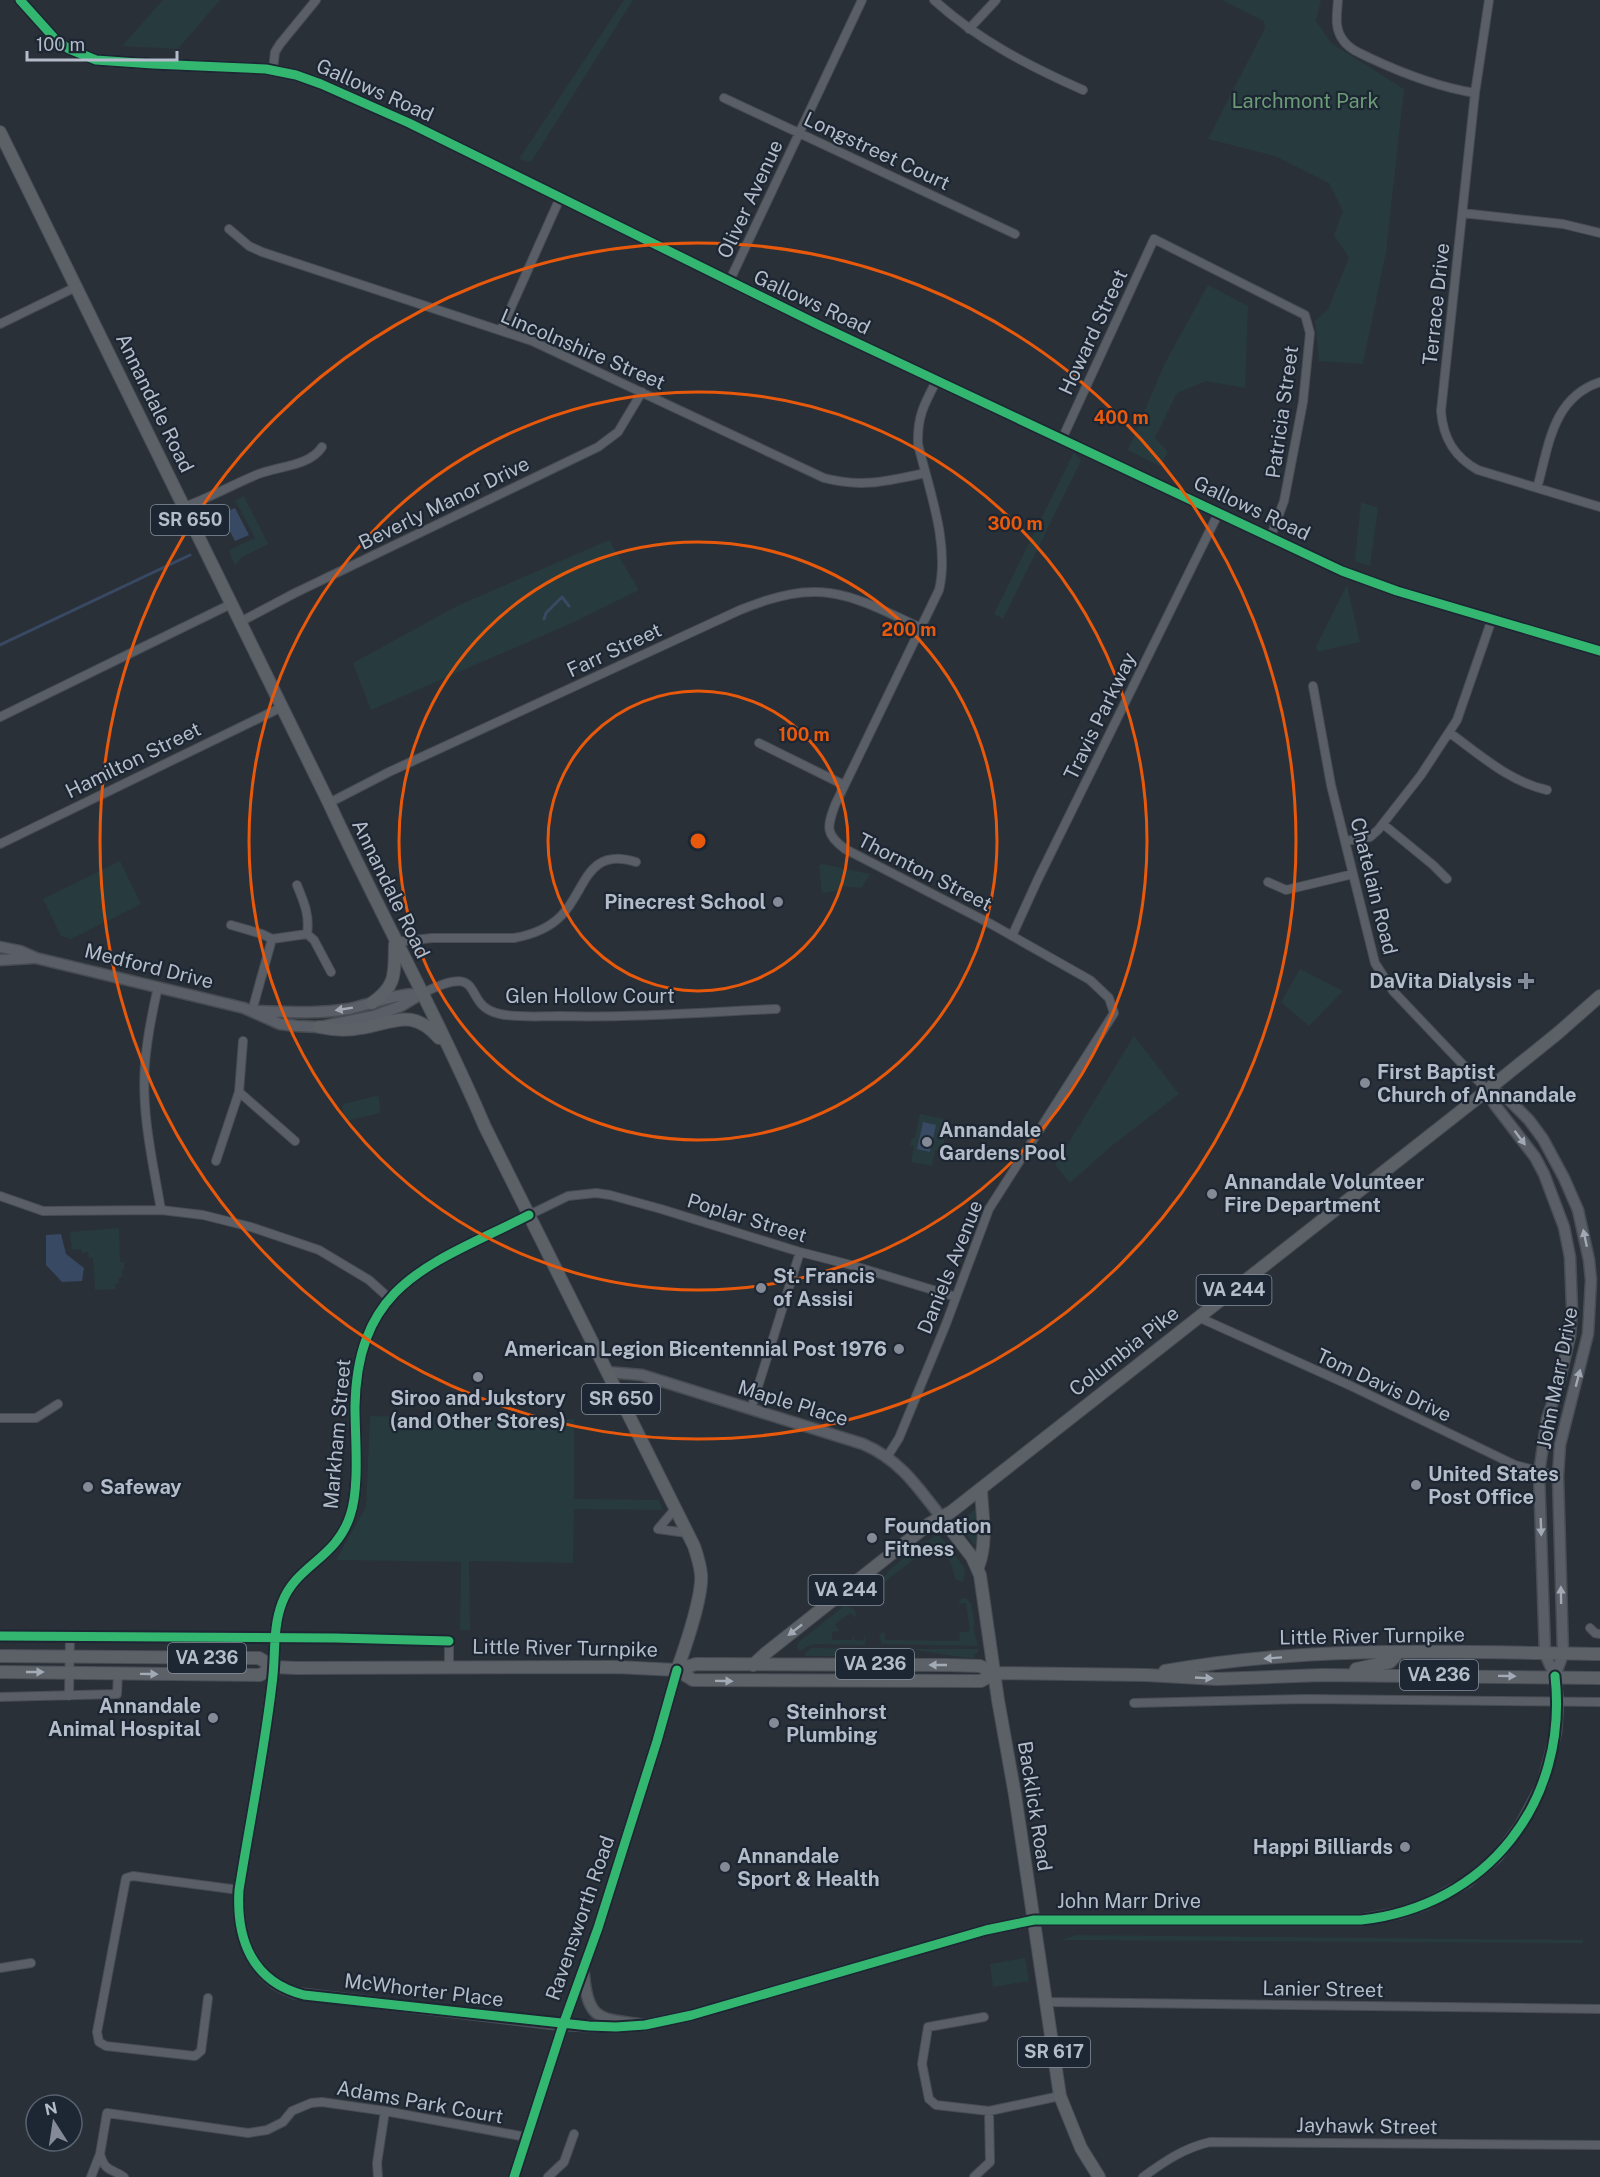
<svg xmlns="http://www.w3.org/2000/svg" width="1600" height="2177" font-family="'Public Sans',sans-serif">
<rect width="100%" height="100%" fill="#2a3038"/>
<!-- green -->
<path fill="#273a3e" d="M163,0H220L178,49L122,46Z
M624,0H633L531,162L519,159Z
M1222,0H1321L1316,21L1331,43L1404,89L1386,252L1363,364L1319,361L1315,321L1328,309L1349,258L1334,235L1343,211L1329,183L1275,156L1208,139L1265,28L1264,21Z
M1208,285L1248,306L1245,388L1206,381L1177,393L1155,438L1168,452L1160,466L1128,450L1165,363Z
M1074,452L1081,461L1003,619L994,614Z
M244,496L268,544L242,557L235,566L229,550L255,538L235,500Z
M1361,502L1378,508L1370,566L1355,561Z
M609,540L639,590L572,623L371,710L353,663L457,606Z
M1347,585L1360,642L1317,652L1316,647Z
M120,861L141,904L71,939L61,936L43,899Z
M823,864L870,874L862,888L840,886L836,891L822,893L819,865Z
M1300,969L1343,991L1309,1026L1281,1002Z
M1134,1036L1179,1094L1109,1148L1070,1183L1055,1165Z
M376,1096L379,1097L380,1113L346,1121L344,1119L342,1106L344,1104Z
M920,1114L944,1119V1147H949L948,1151L935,1150L932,1165L941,1167L911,1162L914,1146L910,1145L912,1138H915Z
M119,1228L120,1262H124V1269H122V1277H118L119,1283L115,1284L116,1289L95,1290L93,1258H89L88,1252L82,1253L81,1249L72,1250L70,1232Z
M370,1416L574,1419V1499L659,1500L663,1510L574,1509L573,1563L469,1561L470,1630H460L461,1562L336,1560L366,1507Z
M977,1508L980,1547L977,1548L957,1524Z
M934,1536H940L964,1567L965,1572L963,1582L955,1579L951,1563L936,1545L930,1550L934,1557L918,1556L869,1594H864L863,1591L879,1578L885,1576L891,1568Z
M965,1598L971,1603L975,1626L973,1627L978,1646L882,1644L879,1636L883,1632L885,1634V1640L959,1641L960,1632L970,1631L966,1603L958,1604L961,1599Z
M845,1605L855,1610L856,1618L850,1613L835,1624L840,1631L832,1632V1640H852L854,1634V1640L863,1641L865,1635V1645L814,1644L808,1646L801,1651L799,1650L797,1645L800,1641Z
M811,1648H818L863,1649L853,1656H805V1653Z
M887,1649H978V1652L974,1655V1658C953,1657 933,1652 914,1650C905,1650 896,1653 887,1649Z
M1076,1935L1583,1940V1943L1062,1940Z
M1025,1958L1029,1981L993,1987L990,1964Z"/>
<!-- water -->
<path fill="#384963" d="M235,508L249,535L235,541L221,514Z
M923,1122L936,1125L930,1152L917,1149Z
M61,1234L66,1254L84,1268L82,1281L62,1282L46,1265V1235Z"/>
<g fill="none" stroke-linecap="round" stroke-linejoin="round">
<!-- stream -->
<path stroke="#384963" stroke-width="3" d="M544,619L546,613L562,597L569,606
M0,645L190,555"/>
<!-- minor casing -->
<g stroke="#484c53" stroke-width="10">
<path id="minor" d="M934,0C978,40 1029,66 1083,90
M1338,0C1337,14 1334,28 1343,40C1349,49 1360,53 1370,58C1404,74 1438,87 1475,93
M1489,0L1475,93L1441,411C1443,438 1454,457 1478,470L1600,507
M969,29L996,0
M273,70L275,52L280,44L316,0
M724,98L1015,234
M1462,213L1563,224L1600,233
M229,229L249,246L262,252L532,341L824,478C862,488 888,481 925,473
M729,282L862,0
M0,324L76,287
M501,330L560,198
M1062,439L1154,239L1305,315L1310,333L1303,402L1284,501L1271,536
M1537,488C1549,446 1552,398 1600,382
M184,507C209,498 232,485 256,475C277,466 309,467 322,447
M240,622L295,593L598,447L618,432L642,392
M1313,686L1331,785L1375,963L1393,991L1487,1090
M0,717L231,604
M1450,733C1480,755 1510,782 1547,790
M759,743L844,785
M329,803L389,772L740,610C821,577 847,593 921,628
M1383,824L1433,865L1447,879
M1346,841L1370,837L1378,830L1421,775L1457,720L1492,619
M0,844L282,707
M1268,882L1286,890L1353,874
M297,885C304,902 310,916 307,934
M231,925L262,934L272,939L307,934L314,940L331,972
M1012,936L1038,879L1219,512
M396,942L432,938H514C531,935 548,929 561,916C586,891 586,846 636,862
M158,987C152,1013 147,1038 145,1064C141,1113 153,1163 161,1210
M421,994C490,959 459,1006 500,1014C518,1018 541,1016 560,1016C632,1018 704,1012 776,1009
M252,1011L272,939
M239,1092L295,1141
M216,1161L239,1092L243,1041
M0,1196L43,1211L161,1210L203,1215L251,1227L319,1250L369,1280L389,1298
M529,1215L568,1196L596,1193L610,1195L661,1209L800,1252L851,1265L956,1297
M1198,1317L1349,1385L1515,1465L1558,1476
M751,1409L800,1252
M0,1418H36L58,1404
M887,1457L899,1438L946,1324L989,1209L1114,1013L1109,998L1090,980L991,924L845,849C825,834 827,827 835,805L939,590C950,544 929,490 918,444C917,417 924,404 937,380
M658,1529L687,1533
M658,1529L675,1509
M1590,1628L1595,1633L1600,1634
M0,1636L336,1638L449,1641V1667
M69,1696L70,1635
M0,1697L117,1694L118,1673
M1134,1703L1306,1699L1600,1702
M0,1968L31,1963
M208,1998L201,2051L195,2056L106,2046L99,2042L97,2032L126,1878L133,1876L239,1890
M1046,2002L1600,2009
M984,2017L928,2027L922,2064L929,2099L936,2105L989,2111L1060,2096
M100,2154C105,2172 111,2168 124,2177
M91,2177L100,2154L107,2113L248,2133L267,2130L283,2122L292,2111L311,2103L322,2102L385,2111L526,2137
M378,2177L377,2163L385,2111
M548,2177L564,2162L574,2134
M974,2177L990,2162L989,2111
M1143,2177C1165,2161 1184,2148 1210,2142L1600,2145"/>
</g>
<!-- tertiary casing -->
<g stroke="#484c53" stroke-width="13">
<path id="tertiary" d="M0,947L20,951L36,958L244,1008L280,1024L297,1026L319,1027L374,1016L401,1006L421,994
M0,960L33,958
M259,1011C289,1012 318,1014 348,1009C373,1004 395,993 421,994
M1487,1090L1505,1096L1529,1120L1543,1139L1564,1178L1578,1210L1589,1260L1591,1280L1588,1334L1560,1445L1558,1476L1563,1654L1555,1676
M529,1215C433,1264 357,1281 355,1407C355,1439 360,1487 350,1516C336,1559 296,1565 282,1603C272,1629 276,1658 272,1684C264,1753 250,1821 239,1890C236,1933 250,1978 295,1993L563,2025L616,2027L645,2025L692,2015L986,1930L1034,1920H1361L1400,1913L1426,1904L1467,1882L1497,1857L1520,1826L1543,1783L1556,1732L1558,1702L1555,1676L1545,1654L1539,1473L1547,1419L1559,1383L1570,1336L1572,1308L1570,1257L1564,1227L1544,1174L1535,1157L1495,1105L1487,1090
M607,1372L642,1375L863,1444C900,1460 917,1486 941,1517"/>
</g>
<!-- secondary casing -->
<g stroke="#484c53" stroke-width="13">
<path id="secondary" d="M20,0L56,40L69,49L96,60L153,64L266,69L296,75L321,84L409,123L821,326L1342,571L1397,591L1600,651
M584,1975C588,2024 603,2018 645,2025
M514,2177L563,2025L598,1928L657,1741L677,1670"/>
</g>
<!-- primary casing -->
<g stroke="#484c55" stroke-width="14">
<path id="primary" d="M0,132L329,803C379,912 438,1017 485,1127L694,1546C697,1555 700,1564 701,1574C703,1595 685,1648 677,1670
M372,1003C398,985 394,972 395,944
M319,1027C333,1030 347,1031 361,1028C394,1023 412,1007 439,1038
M941,1517L972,1557L980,1575L998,1700L1015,1795L1060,2096L1081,2148L1099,2177
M978,1567C988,1541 982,1516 981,1489
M0,1656L259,1658L274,1667L296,1668L616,1667L677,1670L696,1664L947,1665L980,1666L995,1673L1146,1675L1217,1679L1322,1675L1600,1678
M753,1665L766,1653L929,1524L951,1512L1475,1100L1558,1033L1600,996
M1356,1669L1390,1662L1399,1652
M677,1670L693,1680L981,1681L995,1673
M1165,1671C1308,1645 1455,1652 1600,1654
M0,1672L260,1675L274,1667"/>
</g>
<!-- minor -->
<use href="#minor" stroke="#5a5e66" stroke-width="8"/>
<!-- tertiary -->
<use href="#tertiary" stroke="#5a5e66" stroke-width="10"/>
<!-- secondary -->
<use href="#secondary" stroke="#595d64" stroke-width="10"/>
<!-- primary -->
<use href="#primary" stroke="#5c6168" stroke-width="12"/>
<!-- cycleway casing -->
<g stroke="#1d2633" stroke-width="13">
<path id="cycleway" d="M20,0L56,40L69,49L96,60L153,64L266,69L296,75L321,84L409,123L821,326L1342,571L1397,591L1600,651
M529,1215C433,1264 357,1281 355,1407C355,1439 360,1487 350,1516C336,1559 296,1565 282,1603C272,1629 276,1658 272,1684C264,1753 250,1821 239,1890C236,1939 252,1982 304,1995L589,2026L616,2027L645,2025L692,2015L986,1930L1034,1920H1361C1487,1906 1569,1802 1555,1676
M0,1636L336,1638L449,1641
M514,2177L563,2025L598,1928L657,1741L677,1670"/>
</g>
<!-- cycleway -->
<use href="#cycleway" stroke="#33b770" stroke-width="9"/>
</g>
<!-- one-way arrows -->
<defs><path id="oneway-solid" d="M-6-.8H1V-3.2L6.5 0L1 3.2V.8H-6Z" transform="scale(1.5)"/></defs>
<g fill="#a2a9b5">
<use href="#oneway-solid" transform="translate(344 1009) rotate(171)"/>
<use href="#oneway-solid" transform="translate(1520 1138) rotate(53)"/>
<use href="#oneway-solid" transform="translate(1585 1238) rotate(-102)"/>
<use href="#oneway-solid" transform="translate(1578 1378) rotate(-75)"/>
<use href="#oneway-solid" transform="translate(1541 1527) rotate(88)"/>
<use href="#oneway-solid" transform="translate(1561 1595) rotate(-91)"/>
</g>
<g fill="#a2aab6">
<use href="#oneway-solid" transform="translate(795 1630) rotate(142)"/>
<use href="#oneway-solid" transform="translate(1273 1658) rotate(176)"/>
<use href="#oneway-solid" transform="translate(938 1665) rotate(180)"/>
<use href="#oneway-solid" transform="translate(35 1672)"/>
<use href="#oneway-solid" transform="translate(149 1674) rotate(1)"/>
<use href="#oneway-solid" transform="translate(1507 1676) rotate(1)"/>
<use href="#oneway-solid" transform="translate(1204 1678) rotate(3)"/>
<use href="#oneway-solid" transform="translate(724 1681) rotate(1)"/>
</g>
<!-- distance rings -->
<g fill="none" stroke="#e8590c" stroke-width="3">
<circle cx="698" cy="841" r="150"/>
<circle cx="698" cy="841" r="299"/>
<circle cx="698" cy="841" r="449"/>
<circle cx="698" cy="841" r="598"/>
</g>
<!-- markers -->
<g fill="#848b96" stroke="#1d2633" stroke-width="2">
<circle cx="778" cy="902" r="6"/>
<path d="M1523 972h6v6h6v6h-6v6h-6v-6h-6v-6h6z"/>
<circle cx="1365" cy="1083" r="6"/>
<circle cx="927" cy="1142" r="6"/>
<circle cx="1212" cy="1194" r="6"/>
<circle cx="761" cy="1288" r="6"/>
<circle cx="899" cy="1349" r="6"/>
<circle cx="478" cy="1377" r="6"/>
<circle cx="1416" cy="1485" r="6"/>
<circle cx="88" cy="1487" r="6"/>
<circle cx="872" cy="1538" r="6"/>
<circle cx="213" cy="1718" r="6"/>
<circle cx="774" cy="1723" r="6"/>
<circle cx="1405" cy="1847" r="6"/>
<circle cx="725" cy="1867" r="6"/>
</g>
<g text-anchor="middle" stroke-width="4.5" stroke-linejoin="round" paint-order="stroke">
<!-- shield labels -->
<g fill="#1d2633" stroke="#878f9c" stroke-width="1.5">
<rect x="151" y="505" width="78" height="30" rx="4.5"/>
<rect x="1196.5" y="1275" width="75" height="30" rx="4.5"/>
<rect x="582" y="1384" width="78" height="30" rx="4.5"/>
<rect x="808.5" y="1575" width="75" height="30" rx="4.5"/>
<rect x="168" y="1643" width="78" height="30" rx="4.5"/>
<rect x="836" y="1649" width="78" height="30" rx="4.5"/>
<rect x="1400" y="1660" width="78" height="30" rx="4.5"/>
<rect x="1018" y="2037" width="72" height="30" rx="4.5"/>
</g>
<g font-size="18" font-weight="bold" fill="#b4bcc9">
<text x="190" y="526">SR 650</text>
<text x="1234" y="1296">VA 244</text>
<text x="621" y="1405">SR 650</text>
<text x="846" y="1596">VA 244</text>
<text x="207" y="1664">VA 236</text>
<text x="875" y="1670">VA 236</text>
<text x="1439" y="1681">VA 236</text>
<text x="1054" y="2058">SR 617</text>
</g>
<!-- street labels -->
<g font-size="20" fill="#b4bcc9" stroke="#1d2633">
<text transform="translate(375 90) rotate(24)" y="7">Gallows Road</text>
<text transform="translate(877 151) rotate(25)" y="7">Longstreet Court</text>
<text transform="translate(750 199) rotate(-65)" y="7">Oliver Avenue</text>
<text transform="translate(812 302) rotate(25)" y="7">Gallows Road</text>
<text transform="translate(1436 304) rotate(-84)" y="7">Terrace Drive</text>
<text transform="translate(1093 332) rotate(-65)" y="7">Howard Street</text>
<text transform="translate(583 349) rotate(23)" y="7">Lincolnshire Street</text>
<text transform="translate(155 403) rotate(64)" y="7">Annandale Road</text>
<text transform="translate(1282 412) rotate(-82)" y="7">Patricia Street</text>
<text transform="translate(444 503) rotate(-26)" y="7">Beverly Manor Drive</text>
<text transform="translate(1252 508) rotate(25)" y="7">Gallows Road</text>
<text transform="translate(614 650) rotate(-25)" y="7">Farr Street</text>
<text transform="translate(1100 716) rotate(-64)" y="7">Travis Parkway</text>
<text transform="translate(133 760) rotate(-26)" y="7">Hamilton Street</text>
<text transform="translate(925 872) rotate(27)" y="7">Thornton Street</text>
<text transform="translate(1374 886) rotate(76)" y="7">Chatelain Road</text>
<text transform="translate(391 889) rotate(64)" y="7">Annandale Road</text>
<text transform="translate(149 966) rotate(14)" y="7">Medford Drive</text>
<text x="590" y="1003">Glen Hollow Court</text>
<text transform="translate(747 1218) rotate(17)" y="7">Poplar Street</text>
<text transform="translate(950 1267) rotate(-68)" y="7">Daniels Avenue</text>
<text transform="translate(1124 1351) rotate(-38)" y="7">Columbia Pike</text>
<text transform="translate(1557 1378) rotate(-79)" y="7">John Marr Drive</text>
<text transform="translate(1384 1385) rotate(25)" y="7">Tom Davis Drive</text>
<text transform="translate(793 1403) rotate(17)" y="7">Maple Place</text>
<text transform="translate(337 1434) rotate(-85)" y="7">Markham Street</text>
<text transform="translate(1372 1636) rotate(-1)" y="7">Little River Turnpike</text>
<text transform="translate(565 1648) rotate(1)" y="7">Little River Turnpike</text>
<text transform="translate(1035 1806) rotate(81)" y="7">Backlick Road</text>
<text x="1129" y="1908">John Marr Drive</text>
<text transform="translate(580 1918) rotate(-71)" y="7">Ravensworth Road</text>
<text transform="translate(1323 1989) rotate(1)" y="7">Lanier Street</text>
<text transform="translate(424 1990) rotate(7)" y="7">McWhorter Place</text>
<text transform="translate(420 2102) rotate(10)" y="7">Adams Park Court</text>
<text transform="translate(1367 2126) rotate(1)" y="7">Jayhawk Street</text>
</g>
<!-- park labels -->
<g font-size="20" fill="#6b9a76" stroke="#1d2633">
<text x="1305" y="108">Larchmont Park</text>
</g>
<!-- poi labels -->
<g font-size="20" font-weight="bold" fill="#b4bcc9" stroke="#1d2633" text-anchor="start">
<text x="766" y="909" text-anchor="end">Pinecrest School</text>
<text x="1512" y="988" text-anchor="end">DaVita Dialysis</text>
<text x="1377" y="1079">First Baptist<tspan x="1377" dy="23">Church of Annandale</tspan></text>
<text x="939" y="1137">Annandale<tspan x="939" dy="23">Gardens Pool</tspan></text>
<text x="1224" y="1189">Annandale Volunteer<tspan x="1224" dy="23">Fire Department</tspan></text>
<text x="773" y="1283">St. Francis<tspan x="773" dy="23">of Assisi</tspan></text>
<text x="887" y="1356" text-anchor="end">American Legion Bicentennial Post 1976</text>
<text x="478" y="1405" text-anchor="middle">Siroo and Jukstory<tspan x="478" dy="23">(and Other Stores)</tspan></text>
<text x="1428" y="1481">United States<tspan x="1428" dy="23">Post Office</tspan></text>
<text x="100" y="1494">Safeway</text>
<text x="884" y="1533">Foundation<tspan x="884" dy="23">Fitness</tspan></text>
<text x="201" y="1713" text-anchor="end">Annandale<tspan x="201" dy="23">Animal Hospital</tspan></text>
<text x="786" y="1719">Steinhorst<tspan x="786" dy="23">Plumbing</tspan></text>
<text x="1393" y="1854" text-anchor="end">Happi Billiards</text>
<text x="737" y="1863">Annandale<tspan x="737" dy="23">Sport &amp; Health</tspan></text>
</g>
</g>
<circle cx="698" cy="841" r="9" fill="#e8590c" stroke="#1d2633" stroke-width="3"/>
<g font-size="18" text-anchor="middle" font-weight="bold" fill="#e8590c" stroke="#1d2633" stroke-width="4.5" stroke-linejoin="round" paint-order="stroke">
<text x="1121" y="424">400 m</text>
<text x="1015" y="530">300 m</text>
<text x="909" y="636">200 m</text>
<text x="804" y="741">100 m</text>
</g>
<!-- north arrow -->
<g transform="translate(54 2123) rotate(348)"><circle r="28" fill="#1d2633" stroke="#59626f" stroke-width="1.5"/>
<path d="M0-4.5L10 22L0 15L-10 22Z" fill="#848b96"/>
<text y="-9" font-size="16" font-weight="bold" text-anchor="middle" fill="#b4bcc9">N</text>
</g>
<!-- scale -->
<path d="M27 51v9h150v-9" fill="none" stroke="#b4bcc9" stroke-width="3"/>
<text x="36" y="51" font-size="18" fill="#b4bcc9" stroke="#1d2633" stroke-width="4.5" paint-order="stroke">100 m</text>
</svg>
